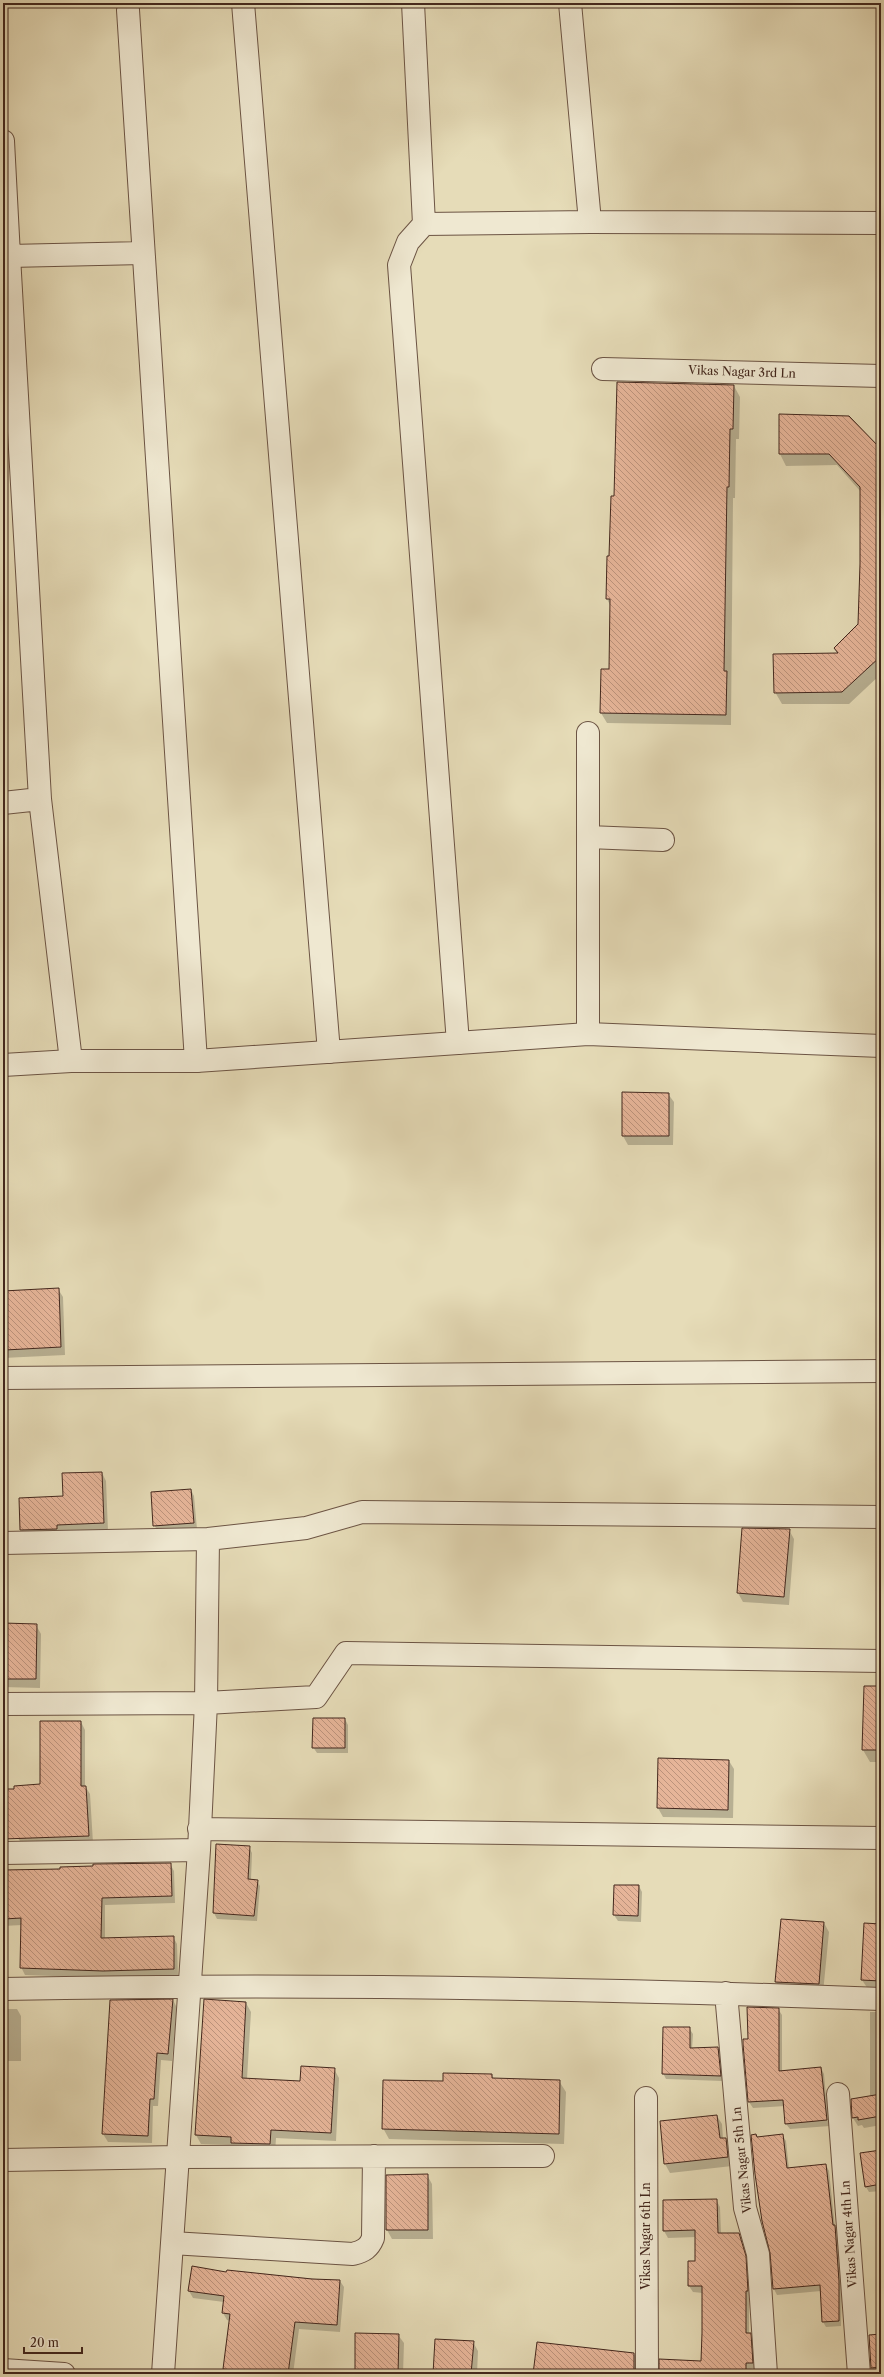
<svg xmlns="http://www.w3.org/2000/svg" width="884" height="2377" font-family="'Libre Caslon Text',serif">
<defs>
<pattern id="building-back-hatch" width="6" height="6" patternUnits="userSpaceOnUse"><rect width="6" height="6" fill="#e6b599"/><path d="M-1 5l2 2M0 0l6 6M5-1l2 2" fill="none" stroke="#bc937c"/></pattern>
</defs>
<rect width="100%" height="100%" fill="#e6dcb8"/>
<filter id="stains"><feTurbulence type="fractalNoise" baseFrequency=".005" numOctaves="4"/><feColorMatrix values="0 0 0 0 .2 0 0 0 0 .09 0 0 0 0 .02 0 0 0 .5 -.17"/></filter>
<radialGradient id="worn" r=".72"><stop offset=".6" stop-color="#630" stop-opacity="0"/><stop offset="1" stop-color="#630" stop-opacity=".3"/></radialGradient>
<!-- shadow -->
<path fill="#0003" d="M734,386L740,397L739,439H736L735,498H733L731,725L607,723L601,713L610,670L611,607L607,599L614,497Z
M881,451V674L849,704H782L775,692L838,654L835,648L859,625L861,492L837,465L786,466L780,454Z
M668,1094L674,1102L673,1145H628L623,1136Z
M58,1289L63,1297L65,1355L3,1358V1314Z
M102,1473L106,1481L108,1531L26,1538L21,1530L64,1496Z
M191,1490L194,1496L197,1529L158,1531L154,1525Z
M789,1530L794,1539L789,1605L743,1602L738,1593Z
M3,1624L36,1625L41,1634L40,1688L3,1687Z
M881,1687V1762H870L863,1750Z
M345,1719L348,1725V1753H317L313,1747Z
M81,1722L85,1730V1786L90,1794L93,1843L23,1846L18,1838L3,1836V1790H15L41,1785Z
M729,1761L734,1769L733,1818L663,1817L658,1808Z
M249,1847L252,1853L251,1880L257,1881L260,1886L257,1921L217,1919L214,1913Z
M170,1864L174,1871L175,1903L105,1905V1938L173,1937L177,1944L178,1976L108,1978L25,1975L21,1967L22,1925L3,1926V1871Z
M639,1886L642,1892L641,1922L618,1921L614,1915Z
M782,1920L824,1923L829,1932L823,1993L781,1991L776,1982Z
M865,1924L881,1925V1990L868,1989L862,1980Z
M173,2000L177,2008L172,2061L161,2060L158,2106H153L152,2143L108,2142L103,2134L111,2001Z
M246,2003L251,2012L247,2079L301,2082L334,2069L339,2078L336,2141L276,2138L275,2153L237,2152L233,2145L201,2144L196,2135Z
M3,2009H17L21,2016V2061H3Z
M778,2009L782,2015V2072L821,2068L824,2074L826,2096L828,2101L830,2126L790,2129L786,2124L785,2106L753,2108L749,2102V2040Z
M870,2012H881V2125L864,2128L862,2125L858,2126L853,2118L870,2096Z
M689,2028L693,2034L692,2049L718,2048L721,2054L723,2081L666,2079L663,2073Z
M492,2075L494,2079L559,2081L566,2092L564,2144L389,2139L383,2128L444,2082Z
M717,2116L722,2124L723,2139H726L731,2148L732,2166L670,2173L665,2164Z
M782,2135L786,2141L789,2169L826,2165L829,2171L835,2227L838,2231L842,2287L841,2326L826,2327L823,2322L821,2291L777,2295L774,2289L757,2138Z
M881,2151V2191L869,2192L866,2187Z
M427,2175L432,2184L433,2239H392L387,2230V2176Z
M716,2200L720,2207L721,2234H738L749,2264L751,2298H749V2334L754,2341L756,2368L750,2369V2374H659L702,2362L703,2293L693,2292L689,2286L696,2262V2237L668,2238L664,2231V2201Z
M227,2271L340,2281L344,2287L340,2332L299,2329L293,2374H227L224,2368L230,2321L227,2320L223,2313L224,2302L193,2298L189,2291L227,2273Z
M398,2335L404,2343L403,2374H356Z
M881,2335V2374H876L872,2368L870,2336Z
M473,2342L478,2351L477,2374H434Z
M634,2354L638,2361V2374H534Z
M788,2371L837,2372L839,2374H788Z"/>
<!-- building -->
<path fill="url(#building-back-hatch)" stroke="#43271d" d="M617,382L734,385L733,429H730L729,487H727L724,671H727L726,715L600,713L601,669H609L610,599H606L607,556H609L611,496H614Z
M779,414L849,416L881,449V656L842,692L774,693L773,654L838,653L834,648L858,624L860,564V487L829,454H779Z
M622,1092L669,1093V1136H622Z
M59,1288L61,1347L5,1350L3,1291Z
M102,1472L104,1523L57,1525V1529L20,1530L19,1498L63,1496L62,1473Z
M191,1489L194,1523L153,1526L151,1492Z
M742,1528L790,1529L784,1597L737,1593Z
M3,1623L37,1624L36,1679H3Z
M864,1686H881V1750H862Z
M313,1718H345V1748H312Z
M40,1721H81V1786H86L89,1836L3,1839V1789H14V1786L40,1784Z
M658,1758L729,1760L728,1810L657,1808Z
M216,1844L250,1846L248,1879L258,1880L254,1916L213,1913Z
M171,1863L172,1896L102,1898L101,1938L174,1936V1969L103,1971L20,1968L21,1918L4,1919L3,1917V1870L60,1869V1867L93,1866V1864Z
M614,1885H639L638,1916L613,1915Z
M781,1919L824,1922L819,1984L775,1982Z
M864,1923L881,1924V1981L861,1980Z
M173,1999L168,2054L157,2053L154,2099H150L148,2136L102,2134L110,2000Z
M204,1999L246,2002L242,2078L300,2081L301,2066L335,2068L331,2133L271,2130L270,2144L231,2143V2137L195,2135Z
M747,2007L779,2008V2071L821,2067L827,2120L785,2124L783,2100L748,2102L743,2044V2039H748Z
M663,2027H690V2048L718,2047L721,2076L662,2074Z
M443,2073L492,2074V2078L560,2080L559,2134L382,2129L383,2080L443,2081Z
M881,2094V2116L858,2120V2117L852,2118L851,2099Z
M717,2115L720,2138H726L728,2157L664,2164L660,2121Z
M756,2134L757,2137L783,2134L787,2168L826,2164L833,2225H835L839,2281V2321L822,2322L820,2285L773,2289L770,2253L762,2221L755,2174L751,2135Z
M881,2150V2184L865,2187L860,2153Z
M428,2174V2230H386V2175Z
M717,2199L718,2233H739L746,2256L748,2291H746V2333H751L753,2363H746V2374H659V2359L701,2361L702,2333V2286H688V2261H695V2230L663,2231V2200Z
M192,2266L226,2272L227,2270L312,2279L340,2280L337,2325L295,2322L288,2374H265L223,2369L230,2314L222,2313L224,2296L188,2291Z
M355,2333L399,2334L398,2374H355Z
M881,2334V2367L871,2368L869,2335Z
M435,2339L474,2341L471,2374H433Z
M537,2342L634,2353V2374H533Z"/>
<g fill="none" stroke-linecap="round" stroke-linejoin="round">
<!-- minor casing -->
<g stroke="#6c5444" stroke-width="24">
<path id="minor" d="M243,3L329,1052
M413,3L424,224
M570,3L590,222
M128,10L196,1061
M3,141L9,256L143,253
M3,256H9L40,799L71,1061
M603,369L881,376
M588,733V1034
M3,803L40,799
M588,837L663,840
M458,1043L399,265L408,242L424,224L590,222L881,223
M3,1378L881,1371
M3,1543L208,1539L306,1528L362,1512L881,1517
M3,1704L206,1703L316,1697L346,1653L881,1661
M199,1829L881,1838
M3,1853L199,1850
M3,1989C296,1983 589,1988 881,1999
M726,1993L745,2208L758,2254L766,2374
M838,2094L859,2374
M646,2098L647,2374
M3,2160L178,2157L543,2156
M172,2243L353,2254C364,2251 369,2248 373,2238L374,2156
M3,2370L64,2374
M163,2374L199,1850L206,1703L208,1539"/>
</g>
<!-- tertiary casing -->
<g stroke="#6c5444" stroke-width="24">
<path id="tertiary" d="M3,1065L71,1061H196L588,1034L881,1046"/>
</g>
<!-- minor -->
<use href="#minor" stroke="#efe8d1" stroke-width="22"/>
<!-- tertiary -->
<use href="#tertiary" stroke="#efe8d1" stroke-width="22"/>
</g>
<g text-anchor="middle" stroke-width="3" stroke-linejoin="round" paint-order="stroke">
<!-- street labels -->
<g font-size="12" fill="#43271d" stroke="#efe8d1">
<text transform="translate(742 372) rotate(2)" y="4">Vikas Nagar 3rd Ln</text>
<text transform="translate(742 2160) rotate(-96)" y="4">Vikas Nagar 5th Ln</text>
<text transform="translate(849 2234) rotate(-94)" y="4">Vikas Nagar 4th Ln</text>
<text transform="translate(646 2236) rotate(-90)" y="4">Vikas Nagar 6th Ln</text>
</g>
</g>
<!-- margin -->
<rect width="884" height="2377" fill="none" stroke="#e6dcb8" stroke-width="16"/>
<rect x="4" y="4" width="876" height="2369" fill="none" stroke="#43271d" stroke-width="2"/>
<rect x="8" y="8" width="868" height="2361" fill="none" stroke="#43271d"/>
<!-- scale -->
<path d="M24 2347v6h58v-6" fill="none" stroke="#43271d" stroke-width="2"/>
<text x="30" y="2347" font-size="12" fill="#43271d" stroke="#efe8d1" stroke-width="3" paint-order="stroke">20 m</text>
<rect width="100%" height="100%" filter="url(#stains)"/>
<rect width="100%" height="100%" fill="url(#worn)"/>
</svg>
